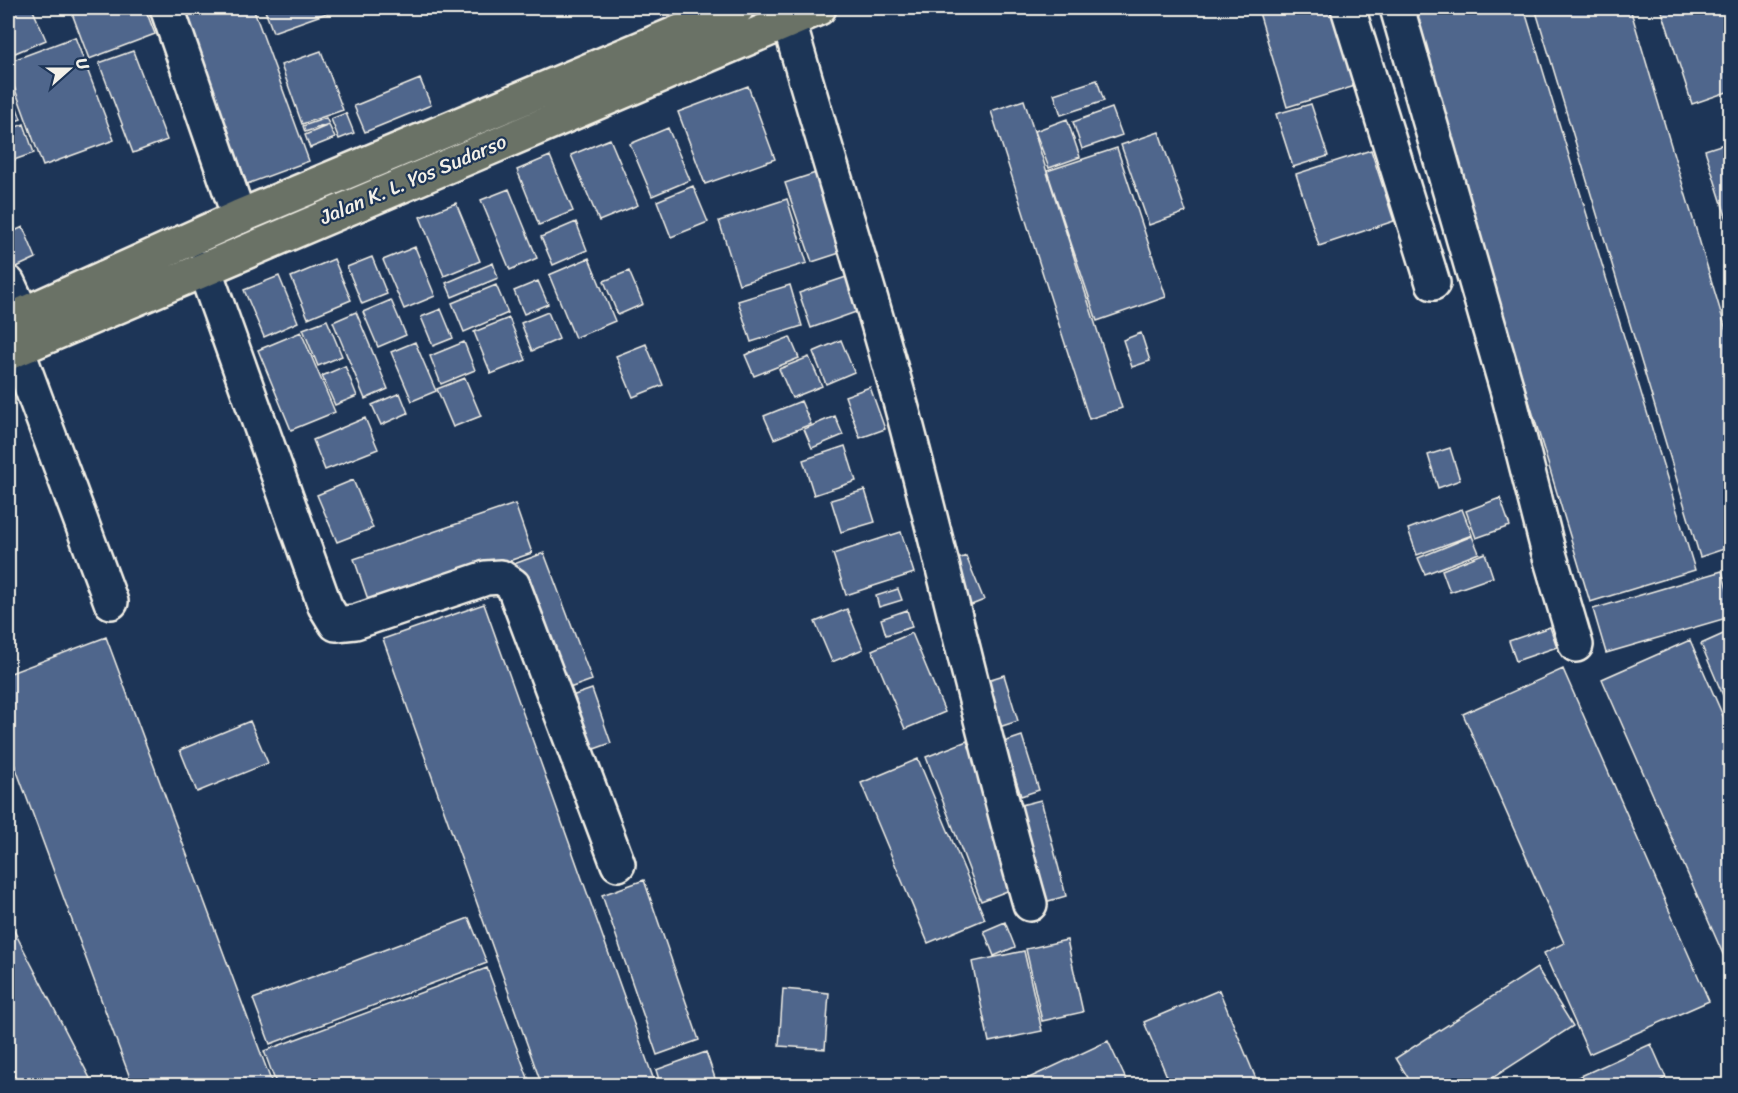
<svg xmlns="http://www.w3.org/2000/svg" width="1738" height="1093" font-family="Sriracha,sans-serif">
<rect width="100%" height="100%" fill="#1d3557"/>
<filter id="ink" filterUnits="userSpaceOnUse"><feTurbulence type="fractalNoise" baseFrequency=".0167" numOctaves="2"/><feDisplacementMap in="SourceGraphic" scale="12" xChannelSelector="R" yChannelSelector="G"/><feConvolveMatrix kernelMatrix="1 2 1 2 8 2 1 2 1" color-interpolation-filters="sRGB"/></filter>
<g filter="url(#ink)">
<!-- building -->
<path fill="#4f668c" stroke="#f4f1e8" stroke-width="1.5" d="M8,8H32L46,40L8,56Z
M70,8H145L155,34L89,59Z
M182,8H253L309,161L247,184Z
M264,8H325L327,13L273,32Z
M1263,8H1331L1355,86L1287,107L1258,9Z
M1410,8H1524L1695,570L1590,602Z
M1535,8H1630L1730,343V547L1700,557Z
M1661,8H1730V91L1692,104Z
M75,37L114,140L43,166L8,70V62Z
M133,51L167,140L133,153L99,63Z
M321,51L343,110L302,124L281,65Z
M420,79L431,105L365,132L354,106Z
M1097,80L1104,101L1061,115L1054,94Z
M8,84L21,119L8,124Z
M748,86L775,159L705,184L678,112Z
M1024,100L1122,408L1089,419L991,111Z
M1311,104L1328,156L1293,167L1276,114Z
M1112,108L1122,135L1082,149L1073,122Z
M346,113L354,133L339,139L331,119Z
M326,118L329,124L305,132L303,126Z
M1067,119L1080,157L1049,168L1035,131Z
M24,124L34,153L11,161L8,151V130Z
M329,125L335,138L310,148L305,135Z
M668,128L690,180L652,196L630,144Z
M1159,132L1186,212L1149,225L1121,145Z
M610,139L638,205L599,221L571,155Z
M1730,142V229L1705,150Z
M1117,148L1166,297L1097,321L1047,171Z
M1371,150L1394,221L1319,246L1296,174Z
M550,156L573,211L539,225L517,170Z
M825,170L852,249L812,262L785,183Z
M693,186L708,222L671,237L657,201Z
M509,189L537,258L510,270L481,200Z
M787,199L807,263L739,284L719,221Z
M456,203L480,261L444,276L420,217Z
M576,222L587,250L553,265L541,237Z
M23,227L36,258L8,271V234Z
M415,247L435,296L404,309L383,260Z
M372,257L387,294L362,304L347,267Z
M589,258L615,321L575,338L549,275Z
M334,259L351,300L308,318L291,277Z
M493,263L498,278L452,297L446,283Z
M629,271L643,304L618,315L604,281Z
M858,273L870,307L811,328L799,293Z
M279,276L298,322L264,337L244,290Z
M538,281L548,304L524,314L514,291Z
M496,285L508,313L464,332L452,303Z
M790,285L802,326L751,342L738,301Z
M391,300L406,335L378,347L363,312Z
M441,309L453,338L433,346L421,317Z
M356,312L388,389L365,399L333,322Z
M548,312L559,339L532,351L521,323Z
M509,318L526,360L491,374L474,332Z
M327,320L342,356L318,366L303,329Z
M301,332L335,412L291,430L258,350Z
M1141,333L1150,361L1132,367L1123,340Z
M790,337L799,358L754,376L745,355Z
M841,340L854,372L826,384L813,352Z
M415,342L436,391L412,401L391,352Z
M464,342L475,370L441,384L430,356Z
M646,344L663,385L633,397L616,356Z
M809,357L822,386L792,398L779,369Z
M345,366L357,396L335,405L322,376Z
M465,378L481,416L453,427L437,389Z
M870,387L885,429L860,438L845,396Z
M400,393L408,413L381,425L372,405Z
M801,401L811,424L774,439L764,416Z
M835,416L843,435L812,448L804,429Z
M365,418L378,449L325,470L313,440Z
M845,446L856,481L814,495L803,460Z
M1450,448L1460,480L1438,488L1428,455Z
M353,480L373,528L337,542L317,495Z
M865,490L875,522L841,532L831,500Z
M1500,498L1510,526L1476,538L1466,511Z
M515,504L532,553L371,608L354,559Z
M1462,509L1472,535L1417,555L1408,529Z
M901,532L914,573L846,595L833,554Z
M1472,536L1479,553L1425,574L1418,558Z
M544,553L592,680L561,691L514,564Z
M1485,553L1493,577L1450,592L1442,570Z
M966,556L984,600L964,608L946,564Z
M1722,571L1730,600V617L1606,653L1593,609Z
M898,589L902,600L879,607L876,596Z
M484,604L656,1086H542L383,639Z
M847,609L863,649L832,662L815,622Z
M907,610L912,627L886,635L881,619Z
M1550,627L1557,647L1516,661L1509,641Z
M1730,631V712L1701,644Z
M912,633L945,712L905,729L872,650Z
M106,637L273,1086H133L8,747V674Z
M1690,640L1730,732V970L1602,679Z
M1563,669L1709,1001L1589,1054L1544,953L1564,943L1463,714Z
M1004,675L1018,721L996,728L981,682Z
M592,689L611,743L583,753L563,699Z
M250,721L268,763L197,792L180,750Z
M1022,736L1039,790L1021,796L1004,742Z
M967,741L1023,885L981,901L926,757Z
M918,759L985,919L928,943L861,783Z
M1041,800L1066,896L1045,902L1021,805Z
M644,880L699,1040L657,1055L602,895Z
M469,918L487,963L270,1044L253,999Z
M8,919L94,1086H19L8,1063Z
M1005,922L1015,947L994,956L984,931Z
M1067,940L1083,1012L1042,1021L1026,949Z
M1024,951L1042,1031L989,1042L972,962Z
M487,968L531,1086H277L264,1051Z
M1537,968L1573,1026L1480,1086H1413L1396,1058Z
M783,989L829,993L825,1049L779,1046Z
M1219,990L1259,1086H1171L1144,1022Z
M1108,1041L1129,1086H1014V1085Z
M1651,1044L1666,1078L1651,1086H1559Z
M706,1052L717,1084L661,1086L656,1070Z"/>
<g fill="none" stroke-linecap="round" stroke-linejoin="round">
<!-- minor casing -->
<g stroke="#f4f1e8" stroke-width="38">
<path id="minor" d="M167,8L239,217
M785,8C823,144 867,279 904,416C947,578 984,742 1030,904
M1348,8L1433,283
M1397,8L1508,393L1548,550L1576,645
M204,268L325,606L336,624L355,622L486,578L501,577L513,585L618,864
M8,283L22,313
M17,349L111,602"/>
</g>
<!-- highway casing -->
<g stroke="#f4f1e8" stroke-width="38">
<path id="highway" d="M8,321L239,217L737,8
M8,353L819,8"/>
</g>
<!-- minor -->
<use href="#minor" stroke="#1d3557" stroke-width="33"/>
<!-- highway -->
<use href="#highway" stroke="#6a7266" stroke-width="33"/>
</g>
</g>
<g text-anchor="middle" stroke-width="4.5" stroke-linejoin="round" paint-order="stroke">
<!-- street labels -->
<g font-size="20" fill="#f4f1e8" stroke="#1d3557">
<text transform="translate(413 179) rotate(-23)" y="7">Jalan K. L. Yos Sudarso</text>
</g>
</g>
<!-- margin -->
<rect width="1738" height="1093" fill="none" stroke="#1d3557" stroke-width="30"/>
<rect x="15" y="15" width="1708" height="1063" fill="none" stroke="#f4f1e8" stroke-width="2" filter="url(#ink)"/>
<!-- north arrow -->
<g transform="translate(69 69) rotate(69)" stroke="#1d3557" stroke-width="4.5" paint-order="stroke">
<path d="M0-4.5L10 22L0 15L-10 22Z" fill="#f4f1e8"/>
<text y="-9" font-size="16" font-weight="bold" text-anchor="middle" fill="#f4f1e8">U</text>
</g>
</svg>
